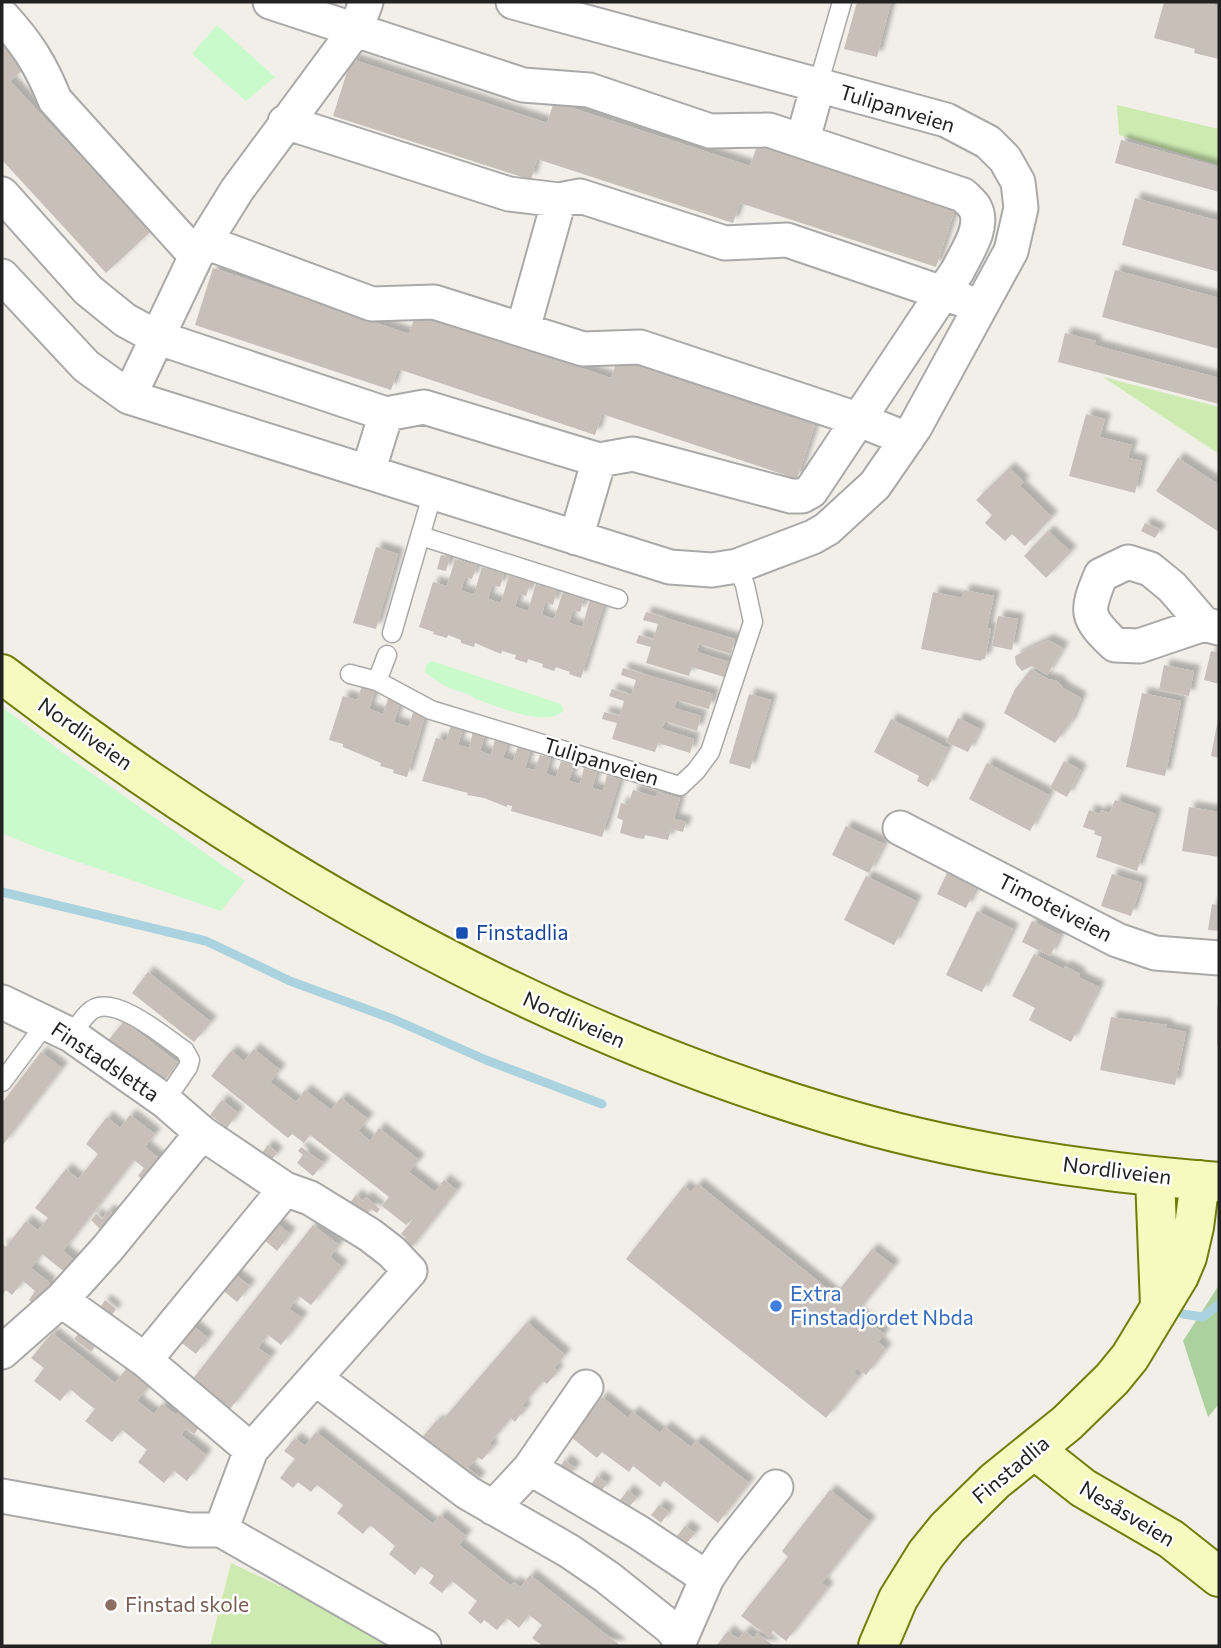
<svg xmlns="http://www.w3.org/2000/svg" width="1221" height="1648" font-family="Commissioner,sans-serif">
<defs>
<filter id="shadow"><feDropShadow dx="6" dy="-6" stdDeviation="2" flood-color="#0004"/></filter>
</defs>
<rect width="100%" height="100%" fill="#f2efe9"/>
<!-- grass -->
<path fill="#cdebb0" d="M1117,105L1219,129V165L1119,135Z
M1103,377L1219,407V454Z
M231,1563L407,1646H210Z"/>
<!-- forest -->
<path fill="#add19e" d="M1219,1285V1404L1208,1417L1183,1341Z"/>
<!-- park -->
<path fill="#c8facc" d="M217,25L275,77L246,101L192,54Z
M432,661L561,704L564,710C548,729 497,706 476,699C469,693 459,692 450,688C441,684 432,678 425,672L426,665Z
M2,707L74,761L245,881L221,911L38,848L2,833Z"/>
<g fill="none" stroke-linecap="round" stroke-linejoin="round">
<!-- stream -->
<path stroke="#aad3df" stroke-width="9" d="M2,892L206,941L290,981L393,1019L486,1060L602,1104
M1183,1314L1203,1317L1219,1304"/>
</g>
<!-- building -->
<path fill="#c7bfb8" filter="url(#shadow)" d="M857,2H891L877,57L844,49Z
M1164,2H1210V4L1219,6V59L1194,53L1195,49L1154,38Z
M2,41L26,67L10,81L150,232L106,273L2,160Z
M351,59L547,123L554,102L750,166L757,146L955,210L936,267L740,203L733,223L537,159L531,180L333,116Z
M1121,140L1219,167V192L1115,163Z
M1135,198L1219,221V272L1122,245Z
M213,268L409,334L416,313L611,378L619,356L816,422L797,479L602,414L595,435L398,369L391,390L195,325Z
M1115,270L1219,298V349L1102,317Z
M1065,333L1096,341L1094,345L1219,378V404L1058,362Z
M1086,414L1105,419L1100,437L1132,445L1128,458L1142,461L1135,493L1069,476Z
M1178,458L1219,485V532L1156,491Z
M1009,468L1024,482L1020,486L1052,517L1025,546L1012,534L1005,541L985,523L992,515L976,500Z
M1145,523L1160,530L1155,538L1141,531Z
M1048,531L1071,552L1046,578L1024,556Z
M376,547L398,554L376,629L353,623Z
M441,555L450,557L446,571L437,569Z
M455,559L477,565L472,579L465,577L461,591L474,594L482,567L504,574L500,587L492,585L488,599L501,603L509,575L531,582L526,596L519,593L515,607L528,611L536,583L557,590L553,605L545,602L542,615L554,619L563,592L584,598L580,612L573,610L569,623L582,627L590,600L604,604L581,678L569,674L570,672L556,667L554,671L542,667L543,664L528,659L527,663L515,659L516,655L502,651L501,654L475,643L474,647L461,643V640L448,635L447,638L433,634L434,632L419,627L433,582L447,586Z
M964,590L994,596L987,628L991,629L985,659H982L981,661L921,649L933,592L962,598Z
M646,612L735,639L731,654L699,644L697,652L729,662L724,677L692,667L689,676L646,663L651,647L636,643L639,635L653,640L658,624L643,620Z
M998,616L1018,619L1012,650L992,646Z
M1048,640L1063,648L1047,675L1032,666L1022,671L1016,664L1015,656Z
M1211,651L1219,653V684L1204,680Z
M1164,665L1194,671L1189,696L1159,690Z
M623,668L713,694L709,709L677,700L674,708L701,716L697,731L665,721L662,729L694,739L690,753L658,743L655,752L612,739L617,723L602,719L604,712L620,716L624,701L609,696L612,689L631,695L636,680L621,675Z
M1031,669L1048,679L1057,681L1063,688L1081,698L1071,722L1055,743L1004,713L1015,689Z
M362,686L375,690L369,709L383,714L388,699L400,703L394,722L409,727L413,712L425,716L407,777L393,773L394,770L380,766L381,763L343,747V744L329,740L343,696L357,700Z
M1142,693L1181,701L1165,776L1126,767Z
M749,694L771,700L750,769L729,763Z
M958,718L980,729L968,752L946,742Z
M891,719L948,748L928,787L917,781L919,776L874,752Z
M1218,719L1219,720V758L1211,756Z
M451,725L463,728L458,745L469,748L473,732L485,735L480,751L491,755L495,739L508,742L503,758L513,761L518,746L531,749L525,768L535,770L540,755L551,758L546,774L556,777L561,761L574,765L569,781L580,784L584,768L597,772L592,788L603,791L607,775L620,779L602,837L511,811L512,806L507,805V807L484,798L467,795L468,793L422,781L436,738L446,741Z
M1064,761L1081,770L1067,797L1050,788Z
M987,763L1049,795L1030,831L969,799Z
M633,790L656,797L658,792L680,798L674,819L686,822L683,832L671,829L668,840L645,835L644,839L637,838L620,833L623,820L617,818L621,803L628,805Z
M1115,800L1156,814L1137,871L1096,857L1102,837L1094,834L1095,831L1083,827L1089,810L1100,814L1101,810L1110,813Z
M1189,807L1219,812V857L1182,851Z
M846,826L884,844L869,873L832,855Z
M947,873L976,888L966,908L937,894Z
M1112,874L1142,883L1131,916L1101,906Z
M866,876L916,901L894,945L844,920Z
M1212,904L1219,905V931L1208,930Z
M977,911L1013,929L982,992L946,975Z
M1032,921L1060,935L1050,956L1022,942Z
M1034,954L1064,969L1065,966L1080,974L1078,977L1099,987L1071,1042L1029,1020L1035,1008L1012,996Z
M148,972L211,1022L194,1042L132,993Z
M1217,1006H1219V1045H1217Z
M1111,1017L1167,1025V1028L1186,1032L1175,1085L1100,1070Z
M124,1021L178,1063L162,1084L107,1042Z
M254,1049L280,1070L270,1082L296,1102L305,1090L331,1110L341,1098L368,1119L358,1131L370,1141L379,1128L419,1160L409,1172L435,1192L444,1180L457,1190L408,1252L400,1245L406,1238L401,1234L414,1218L406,1225L382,1206L389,1197L310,1135L304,1143L292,1134L288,1138L211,1076L231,1051L244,1061Z
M41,1052L62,1068L2,1146V1103Z
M222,1100L238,1113L227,1128L210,1115Z
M130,1115L155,1134L145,1147L164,1162L147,1183L138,1176L144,1168L134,1160L63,1251L81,1265L71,1277L42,1254L31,1268L50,1283L47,1287L53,1292L37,1307L29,1300L35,1291L23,1281L12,1295L6,1290L2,1296V1243L6,1247L26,1221L38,1230L48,1218L35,1208L66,1169L78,1179L89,1166L98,1154L86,1144L107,1117L120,1128Z
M268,1145L277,1153L270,1162L261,1154Z
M301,1147L324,1163L313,1176L297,1163L303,1155L298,1151Z
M698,1184L835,1295L872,1249L894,1266L857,1312L884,1334L878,1342L886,1349L866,1375L857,1368L854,1373L859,1377L826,1418L626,1259L684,1186L691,1192Z
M356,1195L363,1201L366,1197L380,1209L377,1213L371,1209L365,1217L349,1204Z
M108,1210L117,1217L105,1234L91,1220L96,1214L102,1219Z
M274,1221L290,1234L277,1251L261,1237Z
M313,1225L339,1245L330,1257L342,1267L311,1305L299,1296L289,1309L302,1318L281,1345L268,1335L258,1348L271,1357L230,1409L192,1380Z
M233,1273L250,1286L237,1302L221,1289Z
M105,1300L116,1309L112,1315L101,1306Z
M527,1322L565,1355L554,1368L558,1371L547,1384L543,1381L522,1406L526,1409L520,1415L515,1422L511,1418L489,1444L493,1447L482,1460L478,1457L468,1468L480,1478L472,1487L419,1441L437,1420L440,1423Z
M192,1325L208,1338L196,1354L179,1341Z
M82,1330L98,1343L91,1352L74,1339Z
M52,1333L115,1383L131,1363L150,1384L137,1401L154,1414L162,1404L176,1415L180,1410L201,1425L194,1434L186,1428L181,1435L206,1455L187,1481L174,1471L164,1483L138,1462L147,1450L122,1430L112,1442L85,1421L95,1409L82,1399L70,1389L60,1401L34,1381L44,1368L31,1358Z
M602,1397L628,1418L633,1412L660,1433L665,1427L691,1447L696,1441L749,1483L718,1523L664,1481L660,1487L633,1466L629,1472L602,1452L597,1458L571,1437Z
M316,1432L433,1524L440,1515L466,1536L459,1545L511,1586L514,1582L521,1587L530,1575L621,1646H543L532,1638L542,1625L529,1615L519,1628L507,1618L497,1630L484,1620L481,1624L468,1613L477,1601L452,1581L442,1593L429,1583L434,1576L421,1566L415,1575L389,1554L395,1546L370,1525L363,1534L337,1513L343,1505L317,1485L311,1492L298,1482L293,1488L280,1478L295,1459L284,1451L295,1438L305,1446Z
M565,1460L575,1468L567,1478L557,1470Z
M597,1476L607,1483L600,1493L590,1486Z
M628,1490L637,1498L629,1507L620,1500Z
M830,1490L870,1522L822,1583L828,1588L786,1641L773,1631L769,1637L741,1616L788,1557L782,1551Z
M659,1505L669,1512L661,1523L651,1515Z
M685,1526L695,1533L687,1543L677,1536Z
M728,1631L738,1639L745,1631L754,1638L757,1633L774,1646H716Z"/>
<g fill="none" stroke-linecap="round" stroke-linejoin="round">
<!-- lane casing -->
<g stroke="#a9a9a9" stroke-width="21">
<path id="lane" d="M818,85L842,2
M421,536L618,599
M392,633L433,492
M350,674L377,681L431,710L680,786L696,771L710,752L753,622L745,585L737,566
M377,681L387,655
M71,1035C77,1028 84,1015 92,1010C115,994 166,1038 185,1051L190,1060L188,1067L165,1101
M2,1082L47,1022"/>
</g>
<!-- street casing -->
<g stroke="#a9a9a9" stroke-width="37">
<path id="street" d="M2,16C27,43 41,65 55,100L196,256L129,397
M285,122L509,194L559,200L580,196L725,243L787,240L963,300
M803,139L818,85
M2,194L88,290L125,320L156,337L386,414L424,407L599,460L633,454L791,496H802L811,491L958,270C966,253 985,227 975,208C973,204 967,199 963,195L769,130L710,131L589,90L523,85L270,2
M205,242L372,304L434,302L583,349L640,347L857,419L907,439
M196,256L237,190L356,29L366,2
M2,276L86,366L129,397L670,567L712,570L737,566L813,537L827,529L875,485L915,427L1011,251L1021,208L1018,182L1005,159L988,142L946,120L513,2
M523,329L559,200
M368,472L386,414
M576,538L599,460
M1204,624L1172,587L1150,569L1128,562L1101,575C1085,613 1086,617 1115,645L1139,646L1204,624L1219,628
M900,828L1117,940L1155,953L1219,958
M2,1002L71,1035L165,1101L202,1133
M2,1352L61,1300
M145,1360L285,1189
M315,1378L468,1493L569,1551L607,1577L671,1628L680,1640L679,1646
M251,1450L145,1360L61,1300L107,1249L202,1133L285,1189L310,1198L370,1235L392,1252L410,1271L251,1450L221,1530L424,1646
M530,1468L638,1532L707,1578
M2,1496L189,1530H221
M493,1508L530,1468L586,1387
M680,1640L707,1578L725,1551L776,1487"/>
</g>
<!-- secondary casing -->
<g stroke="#707d05" stroke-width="42">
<path id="secondary" d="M2,674C252,865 527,1024 829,1114C955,1152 1088,1172 1219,1182
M1155,1177L1160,1306
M1035,1450L1083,1488L1171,1539L1219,1577
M878,1646L898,1599L926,1554L947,1528L995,1481L1067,1423L1112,1379L1130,1357L1179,1276L1187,1257L1194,1227L1200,1180"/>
</g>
<!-- lane -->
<use href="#lane" stroke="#fff" stroke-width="18"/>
<!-- street -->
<use href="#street" stroke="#fff" stroke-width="33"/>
<!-- secondary -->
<use href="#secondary" stroke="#f7fabf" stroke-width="38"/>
</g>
<!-- markers -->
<rect fill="#1a4fb4" stroke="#fff" stroke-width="2.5" x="455" y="926" width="14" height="14" rx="3.5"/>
<circle fill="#3f7fe0" stroke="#fff" stroke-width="2.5" cx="776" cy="1306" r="7"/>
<circle fill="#8d6e63" stroke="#fff" stroke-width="2.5" cx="111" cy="1605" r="7"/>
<g text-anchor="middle" stroke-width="5" stroke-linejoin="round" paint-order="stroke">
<!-- street labels -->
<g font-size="21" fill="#222" stroke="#fff">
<text transform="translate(897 109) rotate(17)" y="7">Tulipanveien</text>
<text transform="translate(85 734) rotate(35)" y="7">Nordliveien</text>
<text transform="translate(601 762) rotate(17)" y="7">Tulipanveien</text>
<text transform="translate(1055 908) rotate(27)" y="7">Timoteiveien</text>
<text transform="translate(574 1020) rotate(24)" y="7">Nordliveien</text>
<text transform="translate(105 1062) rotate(34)" y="7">Finstadsletta</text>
<text transform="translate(1117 1171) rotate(7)" y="7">Nordliveien</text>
<text transform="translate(1011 1470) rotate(-40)" y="7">Finstadlia</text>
<text transform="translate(1127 1514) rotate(31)" y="7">Nesåsveien</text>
</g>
<!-- transit labels -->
<g font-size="21" fill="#164399" stroke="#fff" text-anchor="start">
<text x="476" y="940">Finstadlia</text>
</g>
<!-- shop labels -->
<g font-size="21" fill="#366cbe" stroke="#fff" text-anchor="start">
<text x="790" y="1301">Extra<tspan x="790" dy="24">Finstadjordet Nbda</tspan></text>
</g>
<!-- education labels -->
<g font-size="21" fill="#785e54" stroke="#fff" text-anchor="start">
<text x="125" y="1612">Finstad skole</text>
</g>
</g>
<!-- border -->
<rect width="1221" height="1648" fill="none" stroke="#222222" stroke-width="7"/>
</svg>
